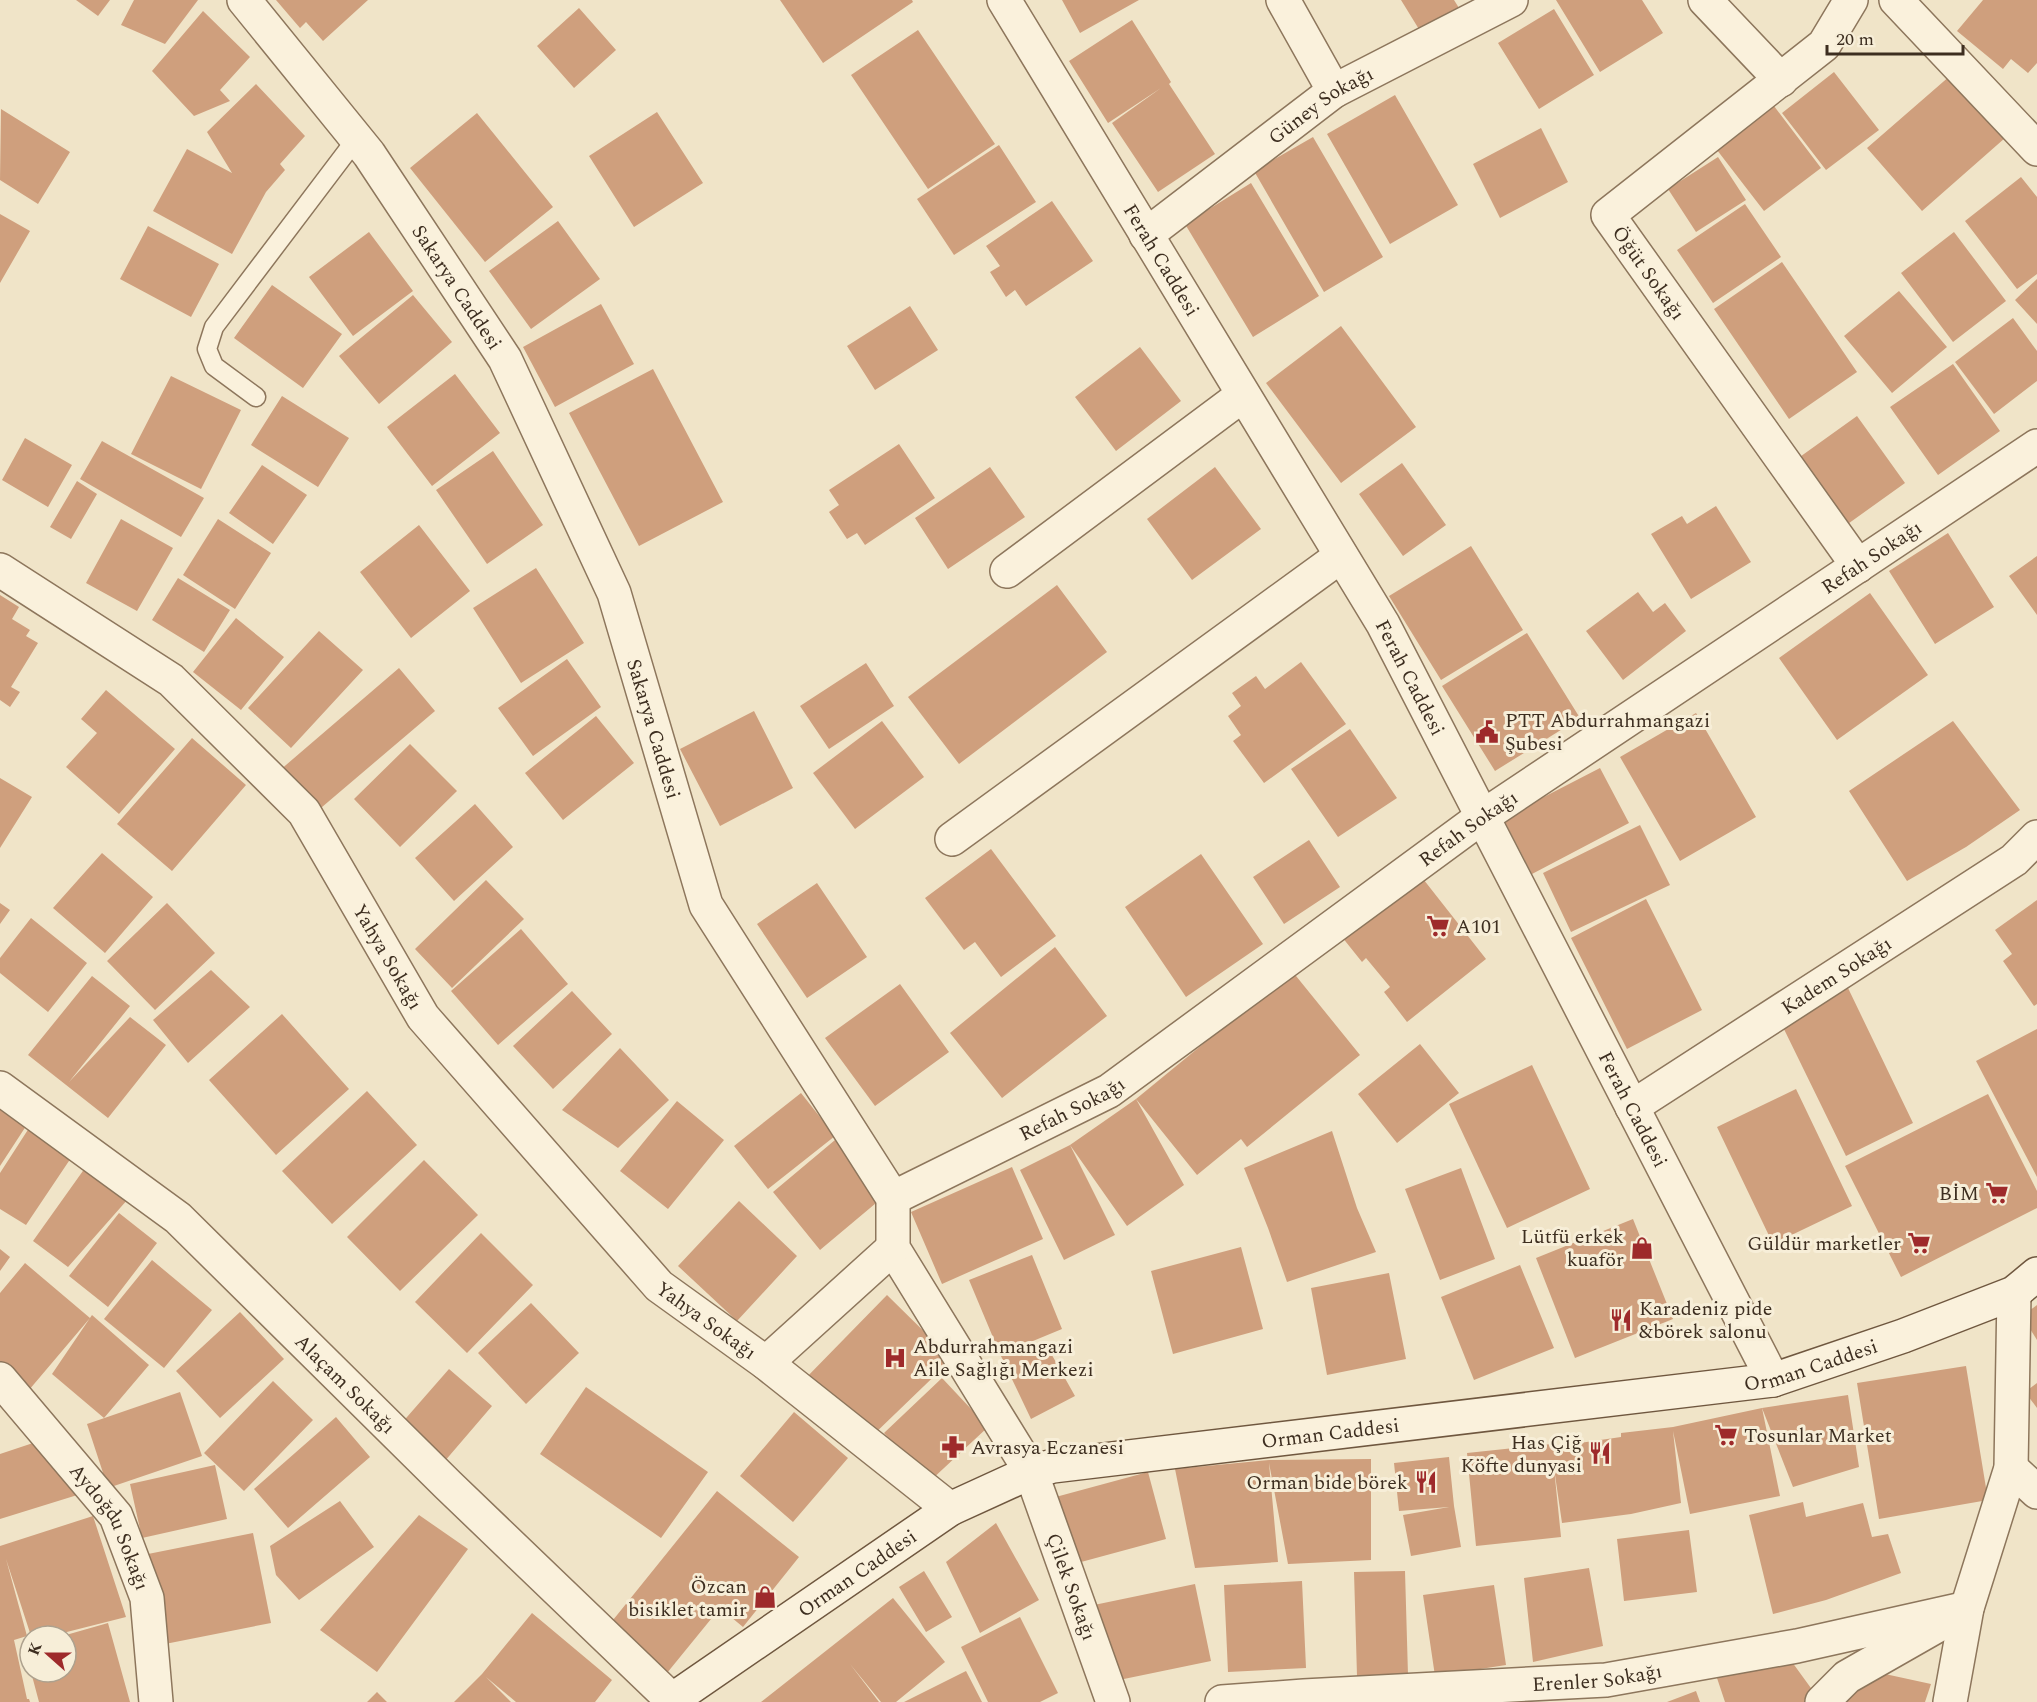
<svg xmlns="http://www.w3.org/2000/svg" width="2037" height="1702" font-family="Spectral,serif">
<rect width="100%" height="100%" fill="#f0e4c8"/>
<!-- building -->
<path fill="#cf9f7d" d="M76,0H110L98,16Z
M134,0H198L165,44L121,25Z
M276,0H368L323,41L306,22L300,28Z
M780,0H912L913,2L823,63Z
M1062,0H1139L1080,33Z
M1401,0H1454L1464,16L1425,39Z
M1556,0H1642L1663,33L1600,72Z
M1983,0H2037V63L2028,73L2011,59L2003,69L1957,31Z
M579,8L616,50L574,88L537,46Z
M1554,9L1594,75L1539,109L1498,43Z
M203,11L250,57L220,90L230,101L194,116L152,71Z
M1132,20L1171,82L1169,84L1215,154L1158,192L1112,123L1161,88L1108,123L1069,61Z
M918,30L995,144L928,189L851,75Z
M1834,72L1879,130L1826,170L1782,113Z
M1951,75L2005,138L1922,211L1867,148Z
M256,84L305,136L280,164L285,170L266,192L232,254L153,211L187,149L232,173L207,132Z
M1395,95L1458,205L1390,244L1327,134Z
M1774,106L1821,168L1764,211L1717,150Z
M1,109L70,152L38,204L0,180Z
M657,112L703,183L634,227L589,156Z
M477,113L553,207L485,262L410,168Z
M1541,128L1568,182L1500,218L1473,164Z
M1313,137L1383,257L1324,292L1254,171Z
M999,145L1036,202L954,255L917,199Z
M1718,157L1746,200L1696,232L1668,189Z
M2021,177L2037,197V274L2017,289L1965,221Z
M1251,183L1319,296L1253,337L1185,224Z
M1052,201L1093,261L1026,306L1015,290L1006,297L990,272L1000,266L986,246Z
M1745,204L1781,257L1713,303L1677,250Z
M0,214L30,231L0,283Z
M558,221L600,279L531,329L489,271Z
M148,226L219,264L191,317L120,279Z
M369,232L413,291L353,336L309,277Z
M1954,232L2006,301L1953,342L1901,273Z
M1782,262L1857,372L1789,419L1714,309Z
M2037,279V324L2015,300Z
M272,285L342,334L303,388L234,338Z
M1899,291L1947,347L1892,393L1844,336Z
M413,295L452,342L379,404L339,356Z
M601,304L634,364L555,407L523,347Z
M910,306L938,350L875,390L847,346Z
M2013,318L2037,351V381L1994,414L1955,362Z
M1341,326L1416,427L1341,483L1266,383Z
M1140,347L1181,401L1116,451L1075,397Z
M1953,364L2000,431L1938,475L1890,407Z
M653,369L723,502L639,546L569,413Z
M455,374L500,433L432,486L387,427Z
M171,376L241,410L201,489L131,454Z
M282,396L349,438L318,487L251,445Z
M1857,416L1905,483L1845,526L1797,459Z
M25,438L72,465L48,507L2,480Z
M102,441L204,498L181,537L80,479Z
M899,444L935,498L865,545L857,533L847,539L829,512L839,505L829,490Z
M493,451L543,525L487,564L436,490Z
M1402,463L1446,525L1403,556L1359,494Z
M262,465L307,495L273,544L229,513Z
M990,467L1025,517L948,569L915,518Z
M1215,467L1261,529L1192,580L1147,519Z
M77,481L97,494L71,539L50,527Z
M1716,506L1751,562L1691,599L1651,534L1682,516L1687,524Z
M121,519L173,548L137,611L86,583Z
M218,519L271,553L235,609L183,575Z
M419,525L470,591L411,638L360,572Z
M1948,533L1994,607L1935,644L1889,571Z
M1471,546L1523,630L1441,680L1389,596Z
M2037,556V615L2009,576Z
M536,568L584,643L521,683L473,608Z
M178,578L230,610L204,652L152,620Z
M1057,585L1107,652L959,764L908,697Z
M1638,592L1653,612L1665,603L1686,631L1623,680L1586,631Z
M1870,593L1928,675L1837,740L1779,658Z
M0,595L19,607L12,619L30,630L26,636L38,643L11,687L20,692L10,707L0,700Z
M236,618L284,657L241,710L193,672Z
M319,631L363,670L291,748L248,708Z
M1527,633L1580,718L1495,771L1442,686Z
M567,659L601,707L533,756L498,708Z
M1301,662L1346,724L1264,783L1233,741L1241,735L1228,716L1241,706L1232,693L1256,676L1265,689Z
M866,663L894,706L829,749L800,706Z
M399,668L435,711L315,813L279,771Z
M106,690L175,749L119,814L66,767L97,733L81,719Z
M754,711L793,788L720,826L680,749Z
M1696,713L1756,817L1680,861L1620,757Z
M596,716L634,763L563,820L525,773Z
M882,721L924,777L855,829L813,773Z
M1953,721L2020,810L1966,847L1907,881L1849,791Z
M1350,729L1397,798L1338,837L1291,769Z
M192,738L246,785L172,871L117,824Z
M410,744L457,791L400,847L354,799Z
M1600,768L1629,823L1532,874L1503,818Z
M0,778L32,797L0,848Z
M475,804L513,847L454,901L415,858Z
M1640,825L1670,885L1571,932L1543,873Z
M1309,840L1340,887L1284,924L1253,877Z
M991,849L1056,936L1001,977L975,942L964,950L925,898Z
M102,853L153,897L105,953L53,908Z
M1201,854L1263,944L1186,997L1125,907Z
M1420,875L1486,959L1407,1022L1384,992L1390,987L1366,958L1362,962L1342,937Z
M486,880L524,919L452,988L415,949Z
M817,883L867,957L807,998L757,924Z
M1646,899L1702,1010L1627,1049L1571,938Z
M2037,900V1004L2034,1006L2003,961L2012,954L1995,930Z
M0,903L10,910L0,924Z
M167,903L215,953L155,1010L107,961Z
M31,918L87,963L48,1012L0,973V958Z
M521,929L568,984L498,1045L451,991Z
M1055,947L1107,1016L1002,1098L950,1033Z
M211,970L250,1007L188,1063L153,1020Z
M1292,971L1360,1055L1247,1147L1241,1139L1197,1175L1136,1099Z
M92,976L130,1006L69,1082L130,1017L166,1045L108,1118L28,1055Z
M900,984L949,1052L875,1106L825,1038Z
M1848,988L1913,1123L1846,1156L1780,1021Z
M572,991L612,1034L553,1089L513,1046Z
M282,1014L349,1089L276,1155L209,1080Z
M2037,1029V1177L1976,1061Z
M1420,1044L1459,1093L1397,1143L1358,1094Z
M620,1048L669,1100L618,1148L562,1110Z
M1532,1065L1590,1189L1507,1228L1449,1104Z
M1796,1089L1852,1206L1773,1244L1717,1127Z
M367,1091L417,1145L332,1224L282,1171Z
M801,1093L835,1136L768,1189L734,1146Z
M1988,1094L2037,1191V1208L1901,1277L1845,1166Z
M1136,1099L1184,1185L1127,1226L1070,1145L1115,1235L1064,1260L1020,1170L1070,1145Z
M0,1101L30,1120L0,1166Z
M677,1101L724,1140L668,1209L620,1171Z
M31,1125L75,1152L26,1225L0,1209V1173Z
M1332,1131L1357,1208L1376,1252L1287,1282L1268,1228L1244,1168Z
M835,1140L882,1198L820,1250L773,1192Z
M424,1160L478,1215L400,1291L347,1237Z
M1012,1167L1043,1239L942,1284L911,1212Z
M85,1168L128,1199L68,1267L33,1241Z
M1461,1168L1495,1259L1440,1280L1405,1189Z
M739,1201L797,1256L737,1321L678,1266Z
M119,1213L157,1243L108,1307L69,1276Z
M1633,1219L1673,1319L1575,1358L1536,1258Z
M481,1233L533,1285L467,1353L415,1302Z
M1241,1247L1263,1329L1173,1354L1151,1271Z
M0,1249L10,1257L0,1271Z
M1032,1255L1062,1329L1004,1353L1044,1341L1075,1396L1031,1419L1000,1354L969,1280Z
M152,1260L212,1310L164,1368L104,1319Z
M25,1263L90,1318L29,1390L0,1366V1293Z
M1520,1265L1554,1348L1474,1380L1441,1297Z
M1389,1273L1406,1359L1327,1375L1311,1288Z
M887,1295L952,1359L868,1440L802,1382Z
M531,1303L579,1353L526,1404L478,1353Z
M2037,1305V1340L2022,1316Z
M240,1312L284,1359L220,1418L176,1371Z
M92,1315L149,1365L104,1418L52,1374Z
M1966,1366L1988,1500L1879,1519L1857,1383Z
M449,1369L492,1406L444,1462L400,1425Z
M942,1378L988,1427L929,1482L884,1433Z
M273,1381L313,1420L244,1491L204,1453Z
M2037,1383V1408L2025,1392Z
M586,1387L708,1472L661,1538L540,1454Z
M180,1392L202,1456L108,1488L87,1424Z
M1848,1395L1859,1467L1793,1487L1762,1408Z
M1762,1408L1780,1496L1690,1514L1673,1431L1681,1503L1631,1514L1562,1523L1554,1468L1561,1537L1476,1546L1467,1453L1551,1444L1552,1447L1621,1437V1433L1673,1427Z
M794,1412L848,1458L793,1522L740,1476Z
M336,1417L370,1457L288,1528L254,1489Z
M48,1438L87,1492L0,1519V1454Z
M1449,1457L1454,1506L1461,1547L1411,1556L1403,1515L1449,1507L1399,1511L1394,1463Z
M1371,1459V1560L1288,1564L1269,1463L1278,1562L1195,1568L1175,1469L1269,1460Z
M215,1465L227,1519L142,1538L130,1484Z
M1148,1472L1166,1539L1070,1565L1052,1498Z
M717,1491L799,1557L743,1627L720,1608L667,1673L609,1625Z
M340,1501L374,1547L299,1600L276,1575L270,1546Z
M1803,1502L1806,1517L1863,1503L1872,1537L1888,1534L1901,1573L1826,1600L1773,1614L1749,1515Z
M419,1515L468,1549L377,1672L320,1630Z
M93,1516L126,1617L51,1636H31L6,1559L27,1636L14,1640L27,1699H29L30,1702H0V1546Z
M996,1523L1039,1600L980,1633L946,1562Z
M1689,1530L1697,1592L1624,1601L1617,1539Z
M253,1533L271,1623L165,1644L148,1554Z
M1589,1568L1603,1646L1533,1662L1524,1578Z
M924,1571L952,1617L926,1632L899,1587Z
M1405,1571L1408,1675L1357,1676L1354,1572Z
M1302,1581L1306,1668L1228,1672L1224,1585Z
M1195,1584L1211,1661L1119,1680L1113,1650L1103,1653L1094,1605Z
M1494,1585L1506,1665L1435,1676L1423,1595Z
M893,1598L945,1662L896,1702H881L850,1664L879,1702H761Z
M532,1613L612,1680L595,1702H516L486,1677L511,1702H454L482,1674Z
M1020,1617L1058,1693L1040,1702H988L961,1647Z
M108,1623L130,1702H39L31,1672H66V1635Z
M30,1645V1666L29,1667L24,1647Z
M1792,1662L1816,1695L1808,1702H1725L1716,1675Z
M1862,1669L1931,1684L1925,1702H1842Z
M966,1671L982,1702H904Z
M1696,1691L1700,1702H1667Z
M377,1692L387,1702H367Z"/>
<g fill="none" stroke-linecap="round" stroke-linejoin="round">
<!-- lane casing -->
<g stroke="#8d765c" stroke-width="21">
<path id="lane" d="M256,397L214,366L207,349L214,327L357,138"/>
</g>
<!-- street casing -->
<g stroke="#8d765c" stroke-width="36">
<g id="street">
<path id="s1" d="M244,0L369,154L505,359L614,593L706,905L893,1198V1248L1031,1472L1113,1702"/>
<path id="s2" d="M1004,0L1383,624L1773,1380"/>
<path d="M1283,0L1334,91"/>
<path d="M1705,0L1781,80"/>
<path id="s3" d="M1851,0L1824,45L1608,215L1858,566"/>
<path d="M1896,0L2037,149"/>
<path id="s4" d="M1146,235L1334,91L1511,0"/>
<path id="s5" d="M0,570L171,680L304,812L423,1017L659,1286L766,1363L950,1509"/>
<path d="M1007,571L1243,395"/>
<path d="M952,839L1341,556"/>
<path id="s6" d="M0,1088L178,1218L448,1485L672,1700"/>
<path id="s7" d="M1632,1107L2014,860L2037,837"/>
<path id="s8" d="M893,1198L1109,1091L1482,817L2037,446"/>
<path d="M766,1363L893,1248"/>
<path id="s9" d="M0,1379L116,1516L147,1598L156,1702"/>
<path d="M2011,1468L2037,1492"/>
<path id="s10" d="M1222,1702L1304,1696L1606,1680L1797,1646L1967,1608"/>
<path d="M1822,1702L1847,1677L1940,1624"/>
<path d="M1950,1702L1967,1608L2011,1468L2014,1293"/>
</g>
</g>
<!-- secondary casing -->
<g stroke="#6f573f" stroke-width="36">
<g id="secondary">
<path id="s11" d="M669,1702L950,1509L1031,1472L1053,1466L1773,1380L1903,1336L2014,1293L2037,1274"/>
</g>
</g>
<!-- lane -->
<use href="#lane" stroke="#faf1dc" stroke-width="18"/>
<!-- street -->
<use href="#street" stroke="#faf1dc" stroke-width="33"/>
<!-- secondary -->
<use href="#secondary" stroke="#faf1dc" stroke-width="33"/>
</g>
<!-- icons -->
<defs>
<g id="civic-bare" transform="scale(1.8)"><path d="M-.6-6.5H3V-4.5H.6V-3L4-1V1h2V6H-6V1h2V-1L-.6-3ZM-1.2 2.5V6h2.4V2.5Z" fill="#9e2a2b" stroke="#f7eed8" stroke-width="2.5" paint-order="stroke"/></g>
<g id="supermarket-bare" transform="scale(1.8)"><path d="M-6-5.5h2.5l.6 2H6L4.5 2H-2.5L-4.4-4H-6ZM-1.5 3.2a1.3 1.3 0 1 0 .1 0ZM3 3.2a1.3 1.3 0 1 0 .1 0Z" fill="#9e2a2b" stroke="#f7eed8" stroke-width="2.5" paint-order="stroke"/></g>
<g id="shop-bare" transform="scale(1.8)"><path d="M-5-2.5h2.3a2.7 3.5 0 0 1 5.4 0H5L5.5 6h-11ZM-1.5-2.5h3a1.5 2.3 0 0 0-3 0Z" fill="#9e2a2b" stroke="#f7eed8" stroke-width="2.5" paint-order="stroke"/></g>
<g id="restaurant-bare" transform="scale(1.8)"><path d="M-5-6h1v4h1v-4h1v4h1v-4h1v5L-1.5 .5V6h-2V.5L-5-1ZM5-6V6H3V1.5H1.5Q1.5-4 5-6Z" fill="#9e2a2b" stroke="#f7eed8" stroke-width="2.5" paint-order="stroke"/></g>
<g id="hospital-bare" transform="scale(1.8)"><path d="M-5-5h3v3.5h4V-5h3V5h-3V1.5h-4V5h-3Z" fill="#9e2a2b" stroke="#f7eed8" stroke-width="2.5" paint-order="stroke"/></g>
<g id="pharmacy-bare" transform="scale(1.8)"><path d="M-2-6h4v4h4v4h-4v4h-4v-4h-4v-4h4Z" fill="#9e2a2b" stroke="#f7eed8" stroke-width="2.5" paint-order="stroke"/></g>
</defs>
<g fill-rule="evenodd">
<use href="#civic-bare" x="1487" y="732"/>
<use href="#supermarket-bare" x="1438" y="926"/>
<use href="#supermarket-bare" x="1997" y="1193"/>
<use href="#supermarket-bare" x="1919" y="1243"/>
<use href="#shop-bare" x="1642" y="1248"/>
<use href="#restaurant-bare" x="1621" y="1320"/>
<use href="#hospital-bare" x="895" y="1358"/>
<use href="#supermarket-bare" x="1726" y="1435"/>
<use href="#pharmacy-bare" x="953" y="1447"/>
<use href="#restaurant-bare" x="1600" y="1453"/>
<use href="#restaurant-bare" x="1426" y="1482"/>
<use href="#shop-bare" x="765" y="1597"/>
</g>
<g text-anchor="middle" stroke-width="6" stroke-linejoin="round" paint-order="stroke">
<!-- street labels -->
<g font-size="20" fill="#3d2e20" stroke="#f7eed8">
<text dy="7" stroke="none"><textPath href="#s4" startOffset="218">Güney Sokağı</textPath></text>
<text dy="7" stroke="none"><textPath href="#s2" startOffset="304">Ferah Caddesi</textPath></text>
<text dy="7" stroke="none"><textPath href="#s3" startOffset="398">Öğüt Sokağı</textPath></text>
<text dy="7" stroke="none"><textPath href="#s1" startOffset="358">Sakarya Caddesi</textPath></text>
<text dy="7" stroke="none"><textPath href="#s8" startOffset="1172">Refah Sokağı</textPath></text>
<text dy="7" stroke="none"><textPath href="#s2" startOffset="790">Ferah Caddesi</textPath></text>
<text dy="7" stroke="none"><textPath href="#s1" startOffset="844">Sakarya Caddesi</textPath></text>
<text dy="7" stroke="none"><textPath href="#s8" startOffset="686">Refah Sokağı</textPath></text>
<text dy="7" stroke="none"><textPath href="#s5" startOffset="558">Yahya Sokağı</textPath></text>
<text dy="7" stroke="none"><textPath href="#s7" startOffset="243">Kadem Sokağı</textPath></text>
<text dy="7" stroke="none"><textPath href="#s8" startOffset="200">Refah Sokağı</textPath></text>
<text dy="7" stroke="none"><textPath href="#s2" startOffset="1276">Ferah Caddesi</textPath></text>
<text dy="7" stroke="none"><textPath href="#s5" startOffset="1044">Yahya Sokağı</textPath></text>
<text dy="7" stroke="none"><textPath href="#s11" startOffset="1218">Orman Caddesi</textPath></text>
<text dy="7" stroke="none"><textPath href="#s6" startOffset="456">Alaçam Sokağı</textPath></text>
<text dy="7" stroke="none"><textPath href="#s11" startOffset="732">Orman Caddesi</textPath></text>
<text dy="7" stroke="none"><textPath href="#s9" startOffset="186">Aydoğdu Sokağı</textPath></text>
<text dy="7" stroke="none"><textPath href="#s11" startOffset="228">Orman Caddesi</textPath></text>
<text dy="7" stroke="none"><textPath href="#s1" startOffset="1810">Çilek Sokağı</textPath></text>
<text dy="7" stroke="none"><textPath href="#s10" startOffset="376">Erenler Sokağı</textPath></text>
</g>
<!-- poi labels -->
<g font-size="20" fill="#3d2e20" stroke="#f7eed8" text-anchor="start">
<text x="1505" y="727">PTT Abdurrahmangazi<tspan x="1505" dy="23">Şubesi</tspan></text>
<text x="1456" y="933">A101</text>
<text x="1979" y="1200" text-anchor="end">BİM</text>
<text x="1624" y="1243" text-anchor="end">Lütfü erkek<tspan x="1624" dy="23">kuaför</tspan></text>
<text x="1901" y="1250" text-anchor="end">Güldür marketler</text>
<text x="1639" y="1315">Karadeniz pide<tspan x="1639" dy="23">&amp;börek salonu</tspan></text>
<text x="913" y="1353">Abdurrahmangazi<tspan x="913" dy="23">Aile Sağlığı Merkezi</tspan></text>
<text x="1744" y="1442">Tosunlar Market</text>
<text x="1582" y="1449" text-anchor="end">Has Çiğ<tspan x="1582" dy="23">Köfte dunyasi</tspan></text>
<text x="971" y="1454">Avrasya Eczanesi</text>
<text x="1408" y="1489" text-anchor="end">Orman bide börek</text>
<text x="747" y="1593" text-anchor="end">Özcan<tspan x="747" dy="23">bisiklet tamir</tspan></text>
</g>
</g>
<!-- north arrow -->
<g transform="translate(48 1654) rotate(291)"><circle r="28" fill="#f7eed8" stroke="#ada18e" stroke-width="1.5"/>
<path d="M0-4.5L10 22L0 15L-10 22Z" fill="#9e2a2b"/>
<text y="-9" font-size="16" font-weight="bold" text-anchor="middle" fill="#3d2e20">K</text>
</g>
<!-- scale -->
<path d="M1827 45v9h136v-9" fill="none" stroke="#3d2e20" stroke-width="3"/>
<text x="1836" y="45" font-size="18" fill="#3d2e20" stroke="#f7eed8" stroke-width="4.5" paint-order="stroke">20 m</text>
</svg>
